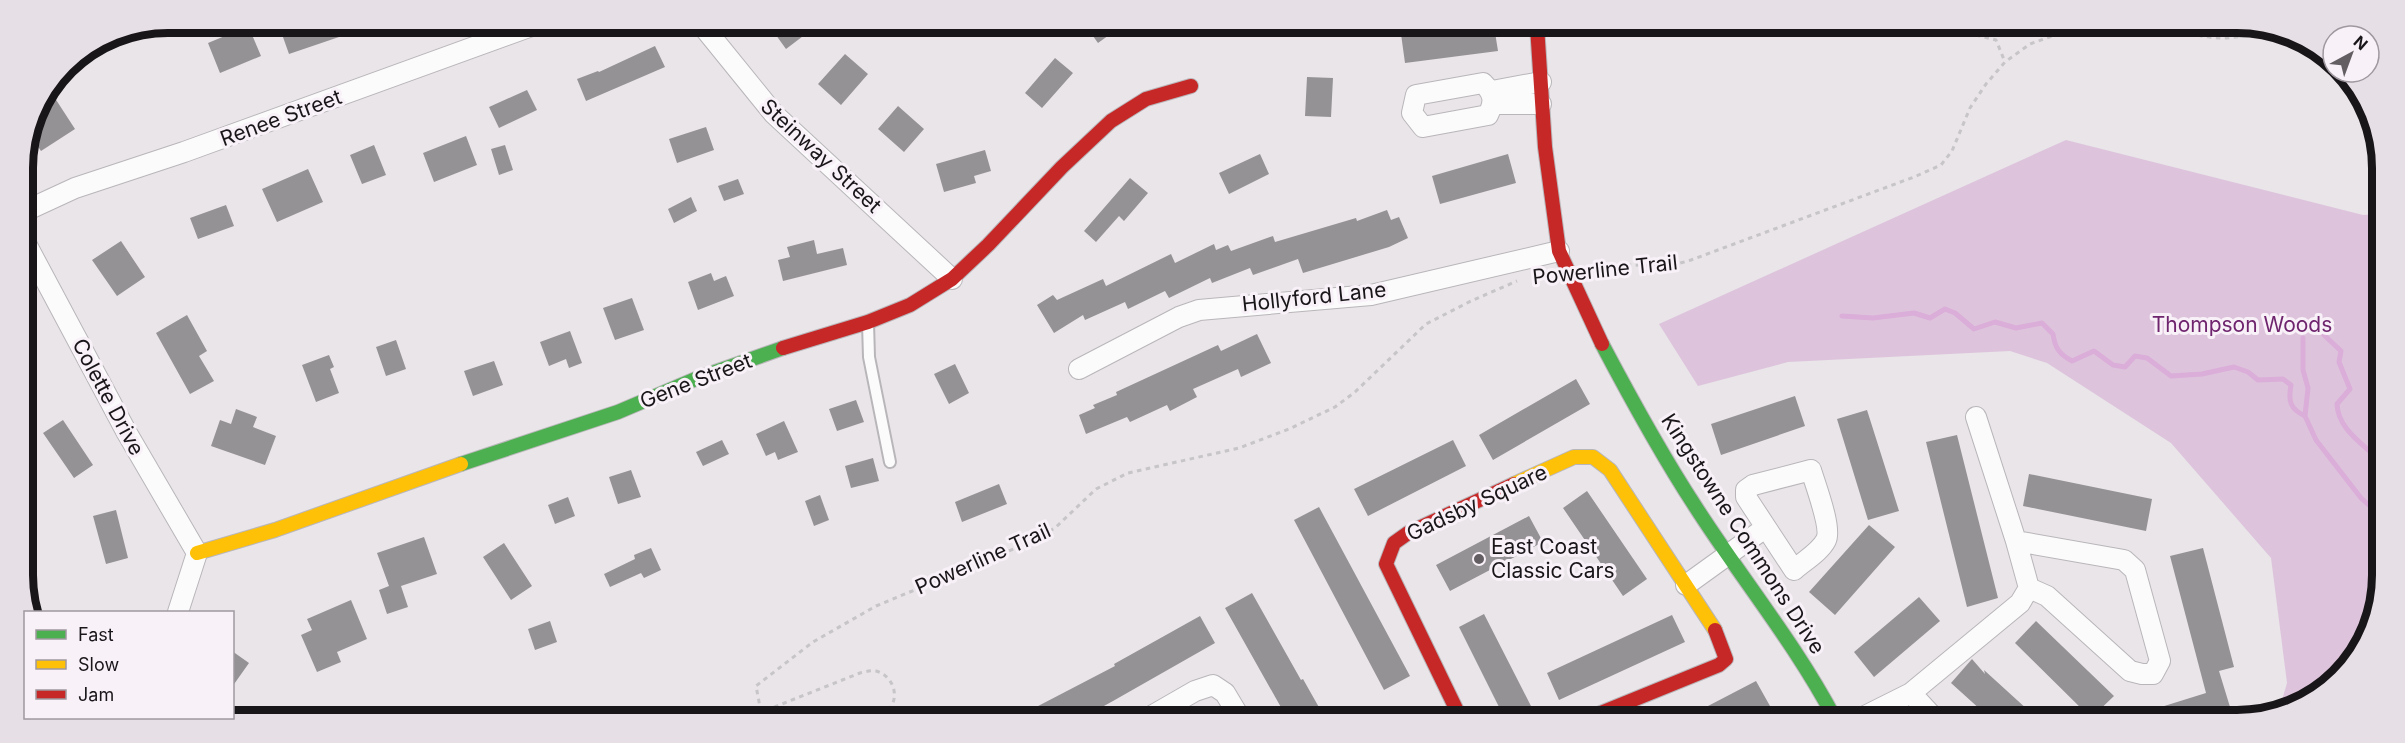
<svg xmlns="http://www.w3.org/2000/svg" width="2405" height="743" font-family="Inter,sans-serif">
<rect width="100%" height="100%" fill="#e9e5e9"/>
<!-- green -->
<path fill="#ddc4dc" d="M2066,140L2363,215L2379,214L2378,612L2358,655L2326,690L2280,707L2287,683L2271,558L2171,443L2047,363L2010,351L1788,362L1698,386L1659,324Z"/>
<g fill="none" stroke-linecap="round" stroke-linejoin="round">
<!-- stream -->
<path stroke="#dbadd9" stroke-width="5" d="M1842,316L1873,318L1914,313L1930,318L1945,309L1955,313L1974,329L1995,322L2016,328L2042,323L2053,334C2055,348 2059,354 2072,361L2094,351L2113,365L2125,367L2135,356L2147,358L2171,376L2202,374L2234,367L2248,372L2258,380L2283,379L2291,385C2288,401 2290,409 2305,416
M2324,335L2341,351L2339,362L2350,389L2337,404C2338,429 2362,443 2378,459
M2303,338V370L2308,388L2305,416L2316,440L2361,498L2371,507L2374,523L2378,524
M2378,471V469"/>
</g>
<!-- building -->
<path fill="#959295" d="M227,23H247L261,56L220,73L208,43L232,33Z
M278,23H338L342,36L289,54Z
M768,24H819L786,49Z
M1085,25H1123L1098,43Z
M1462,26H1494L1498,51L1405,63L1401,34Z
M655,46L665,67L586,101L577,79L598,71L599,72Z
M845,54L868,74L841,105L818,84Z
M1055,58L1073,73L1042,108L1025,93Z
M1307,77L1333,78L1331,117L1305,116Z
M49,89L75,129L41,151L30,135L37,130L32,121L34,112Z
M527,90L537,110L499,128L489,107Z
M898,106L924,129L904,152L878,129Z
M706,127L714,150L677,163L669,139Z
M466,136L477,165L434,182L423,153Z
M374,145L386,175L362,184L350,155Z
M505,145L513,170L499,175L491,149Z
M985,150L991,171L974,176L976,183L944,192L936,164Z
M1260,154L1269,174L1229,194L1219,173Z
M1508,154L1516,183L1440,204L1432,176Z
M308,169L323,202L277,222L262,189Z
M1130,178L1148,193L1124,221L1119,216L1096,242L1084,231Z
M738,179L744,194L724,201L718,186Z
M691,197L697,211L674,223L668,209Z
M226,205L234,226L198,239L190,218Z
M1387,210L1391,220L1399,217L1408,238L1389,247L1303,273L1298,259L1253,275L1250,268L1212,283L1210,278L1169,298L1165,291L1128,309L1125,302L1085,320L1083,315L1054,333L1037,305L1053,295L1057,300L1103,279L1106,286L1171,254L1175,263L1214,244L1216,250L1228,245L1231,251L1273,236L1275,242L1356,218L1357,221Z
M814,240L817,254L843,248L847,265L783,281L778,260L790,257L787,247Z
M121,241L145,277L117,296L92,260Z
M711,273L714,281L726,276L734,296L698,310L688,282Z
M632,298L644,330L615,340L603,308Z
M187,315L207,351L199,356L214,381L190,394L156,333Z
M570,331L582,363L569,368L566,359L549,366L540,342Z
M1257,334L1271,363L1241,377L1238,369L1193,389L1197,397L1170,411L1167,405L1130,422L1127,417L1086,434L1079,415L1095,408L1093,405L1117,395L1116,392L1218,345L1221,351Z
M396,340L406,369L386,376L376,347Z
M329,355L334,367L330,369L339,393L316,402L302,365Z
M494,361L503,385L473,396L464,371Z
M955,364L969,393L949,404L934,374Z
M1576,379L1590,404L1493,460L1479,435Z
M1795,396L1805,426L1721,455L1711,424Z
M856,400L864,422L837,431L829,409Z
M236,409L257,417L253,427L276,436L265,465L211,446L220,420L231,424Z
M1867,410L1899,511L1868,520L1837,419Z
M63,420L93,465L74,478L43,433Z
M784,421L798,452L778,460L775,452L766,456L756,434Z
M1957,435L1998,598L1967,607L1926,442Z
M722,440L729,454L703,466L696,452Z
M1453,440L1466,466L1368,516L1354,489Z
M873,458L879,481L851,488L845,466Z
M631,470L641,497L618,504L609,477Z
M2029,474L2152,499L2146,531L2023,506Z
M999,484L1007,504L962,522L955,502Z
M1587,491L1647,579L1623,596L1563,508Z
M820,495L829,520L814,526L805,501Z
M568,497L575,516L555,524L548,505Z
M1319,507L1410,676L1384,690L1294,520Z
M116,510L128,558L106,564L93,516Z
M1529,516L1543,542L1450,591L1436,565Z
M1869,525L1895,547L1835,615L1809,592Z
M424,537L437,574L401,586L408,607L387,614L379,590L389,586L377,553Z
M504,543L532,586L511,600L483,557Z
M651,548L661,570L644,578L641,573L610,587L604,574L635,559L634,555Z
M2203,548L2234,667L2219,671L2234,720H2129V717L2206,693L2170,556Z
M1252,593L1301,680L1303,679L1325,718H1287L1225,608Z
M1919,597L1940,621L1874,677L1854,652Z
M351,600L367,639L337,652L341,662L317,672L301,635L312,630L307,619Z
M1484,614L1533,710L1515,719H1505L1459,627Z
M1672,615L1685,642L1559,700L1547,673Z
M1200,616L1215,643L1113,701L1082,718H1015L1115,666L1114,664Z
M550,621L557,642L535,650L528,629Z
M2036,621L2114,696L2091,718L2015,643Z
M232,651L249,663L232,687Z
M1972,659L1985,674L1984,670L2039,720H1992L1951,683Z
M1756,681L1770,706L1745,719H1683Z"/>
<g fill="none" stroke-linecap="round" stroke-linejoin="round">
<!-- lane casing -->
<g stroke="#b9b6b9" stroke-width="14">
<path id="lane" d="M868,323L869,357L890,462"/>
</g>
<!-- street casing -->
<g stroke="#b9b6b9" stroke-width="22">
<path id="street" d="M701,24L774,114L952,279
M1483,83C1494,94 1495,101 1488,115L1423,127L1412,113L1416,95Z
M1492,91L1541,82
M1493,104H1541
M23,212L75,188L184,152L540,23
M23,238L127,433L197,553L178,612
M1079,369L1179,317L1199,310L1371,295L1559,251
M1811,470C1815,484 1832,528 1826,540C1820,552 1804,561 1794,570L1746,497V490L1753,485Z
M2016,541L2029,588
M1686,585L1765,528
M1911,693L1936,720
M1148,718L1195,691L1213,685L1225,693L1240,718
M1859,719L1911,693L2020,603L2029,588L2047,596L2130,671L2142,674H2153L2160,661L2135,570L2124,560L2016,541L1976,417"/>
</g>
<!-- fast casing -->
<g stroke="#b9b6b9" stroke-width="16">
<path id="fast" d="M1602,344C1631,399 1661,454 1695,506C1741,578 1795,643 1835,719
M461,464L618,412L698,378L783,348"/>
</g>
<!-- slow casing -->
<g stroke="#b9b6b9" stroke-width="16">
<path id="slow" d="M1514,484L1574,457H1593L1610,470L1715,630
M197,553L275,530L461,464"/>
</g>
<!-- jam casing -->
<g stroke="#b9b6b9" stroke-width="16">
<path id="jam" d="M1537,26L1545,147L1559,251L1602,344
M783,348L868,322L910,305L952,279L988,245L1062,167L1111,121L1146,99L1191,86
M1461,719L1386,564L1394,543L1408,533L1514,484
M1586,719L1719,665L1726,659L1715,630"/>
</g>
<!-- path -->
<path stroke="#c7c5c7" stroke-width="3" stroke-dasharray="4.5 4.5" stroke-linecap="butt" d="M1960,27L1968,33L1996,40L2005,62
M2163,27C2211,39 2225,44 2274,27
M1591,270L1631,265L1670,266L1691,260L1914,177L1941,165L1952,151L1970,108L1986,84L2005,62L2030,44L2077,27
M761,712L756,686L813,642L876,606L1021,546L1055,528L1096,489L1128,473L1239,448L1289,429L1335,407L1355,392L1426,324L1471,301L1517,281
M749,717L860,673C865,672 871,670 876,671C892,675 900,695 890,708L894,717
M906,717L924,711L958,717"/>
<!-- lane -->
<use href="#lane" stroke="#fcfbfc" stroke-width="10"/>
<!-- street -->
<use href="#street" stroke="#fcfbfc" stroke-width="20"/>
<!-- fast -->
<use href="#fast" stroke="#4caf50" stroke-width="14"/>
<!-- slow -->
<use href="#slow" stroke="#ffc107" stroke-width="14"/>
<!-- jam -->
<use href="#jam" stroke="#c62828" stroke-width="14"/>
</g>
<!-- markers -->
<circle fill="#625e62" stroke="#f9f1f8" stroke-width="2" cx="1479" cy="559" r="6"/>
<g text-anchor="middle" stroke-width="6" stroke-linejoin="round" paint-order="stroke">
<!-- street labels -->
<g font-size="21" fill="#191619" stroke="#f9f1f8">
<text transform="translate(281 118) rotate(-20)" y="7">Renee Street</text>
<text transform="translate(821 156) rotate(43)" y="7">Steinway Street</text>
<text transform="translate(1605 270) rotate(-6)" y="7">Powerline Trail</text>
<text transform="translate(1314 297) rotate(-6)" y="7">Hollyford Lane</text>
<text transform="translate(696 381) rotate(-21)" y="7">Gene Street</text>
<text transform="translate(108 397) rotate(62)" y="7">Colette Drive</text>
<text transform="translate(1477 503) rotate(-25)" y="7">Gadsby Square</text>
<text transform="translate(1743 534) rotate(57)" y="7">Kingstowne Commons Drive</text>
<text transform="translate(983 559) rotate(-24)" y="7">Powerline Trail</text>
</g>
<!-- park labels -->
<g font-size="21" fill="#6f246e" stroke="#f9f1f8">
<text x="2242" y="332">Thompson Woods</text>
</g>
<!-- poi labels -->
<g font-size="21" fill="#191619" stroke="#f9f1f8" text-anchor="start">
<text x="1491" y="554">East Coast<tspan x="1491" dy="24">Classic Cars</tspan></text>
</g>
</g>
<!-- crop -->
<path d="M0 0H2405V743H0ZM168 33H2237A135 135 0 0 1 2372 168V575A135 135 0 0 1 2237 710H168A135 135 0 0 1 33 575V168A135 135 0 0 1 168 33Z" fill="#e7dfe6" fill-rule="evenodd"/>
<path fill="none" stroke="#191619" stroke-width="8" d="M168 33H2237A135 135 0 0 1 2372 168V575A135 135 0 0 1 2237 710H168A135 135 0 0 1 33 575V168A135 135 0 0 1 168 33Z"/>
<!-- legend -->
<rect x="24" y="611" width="210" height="108" fill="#f9f1f8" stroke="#9f999f" stroke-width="1.5"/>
<rect x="36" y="630" width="30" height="9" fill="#4caf50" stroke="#9f999f" stroke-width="1.5"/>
<text x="78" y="641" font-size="18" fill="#191619">Fast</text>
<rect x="36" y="660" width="30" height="9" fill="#ffc107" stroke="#9f999f" stroke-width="1.5"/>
<text x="78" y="671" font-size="18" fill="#191619">Slow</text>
<rect x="36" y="690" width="30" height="9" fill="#c62828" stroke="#9f999f" stroke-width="1.5"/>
<text x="78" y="701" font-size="18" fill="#191619">Jam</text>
<!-- north arrow -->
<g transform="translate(2351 54) rotate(41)"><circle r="28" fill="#f9f1f8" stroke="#9f999f" stroke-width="1.5"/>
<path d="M0-4.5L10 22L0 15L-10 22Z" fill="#625e62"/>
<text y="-9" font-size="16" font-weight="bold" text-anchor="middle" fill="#191619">N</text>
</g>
</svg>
